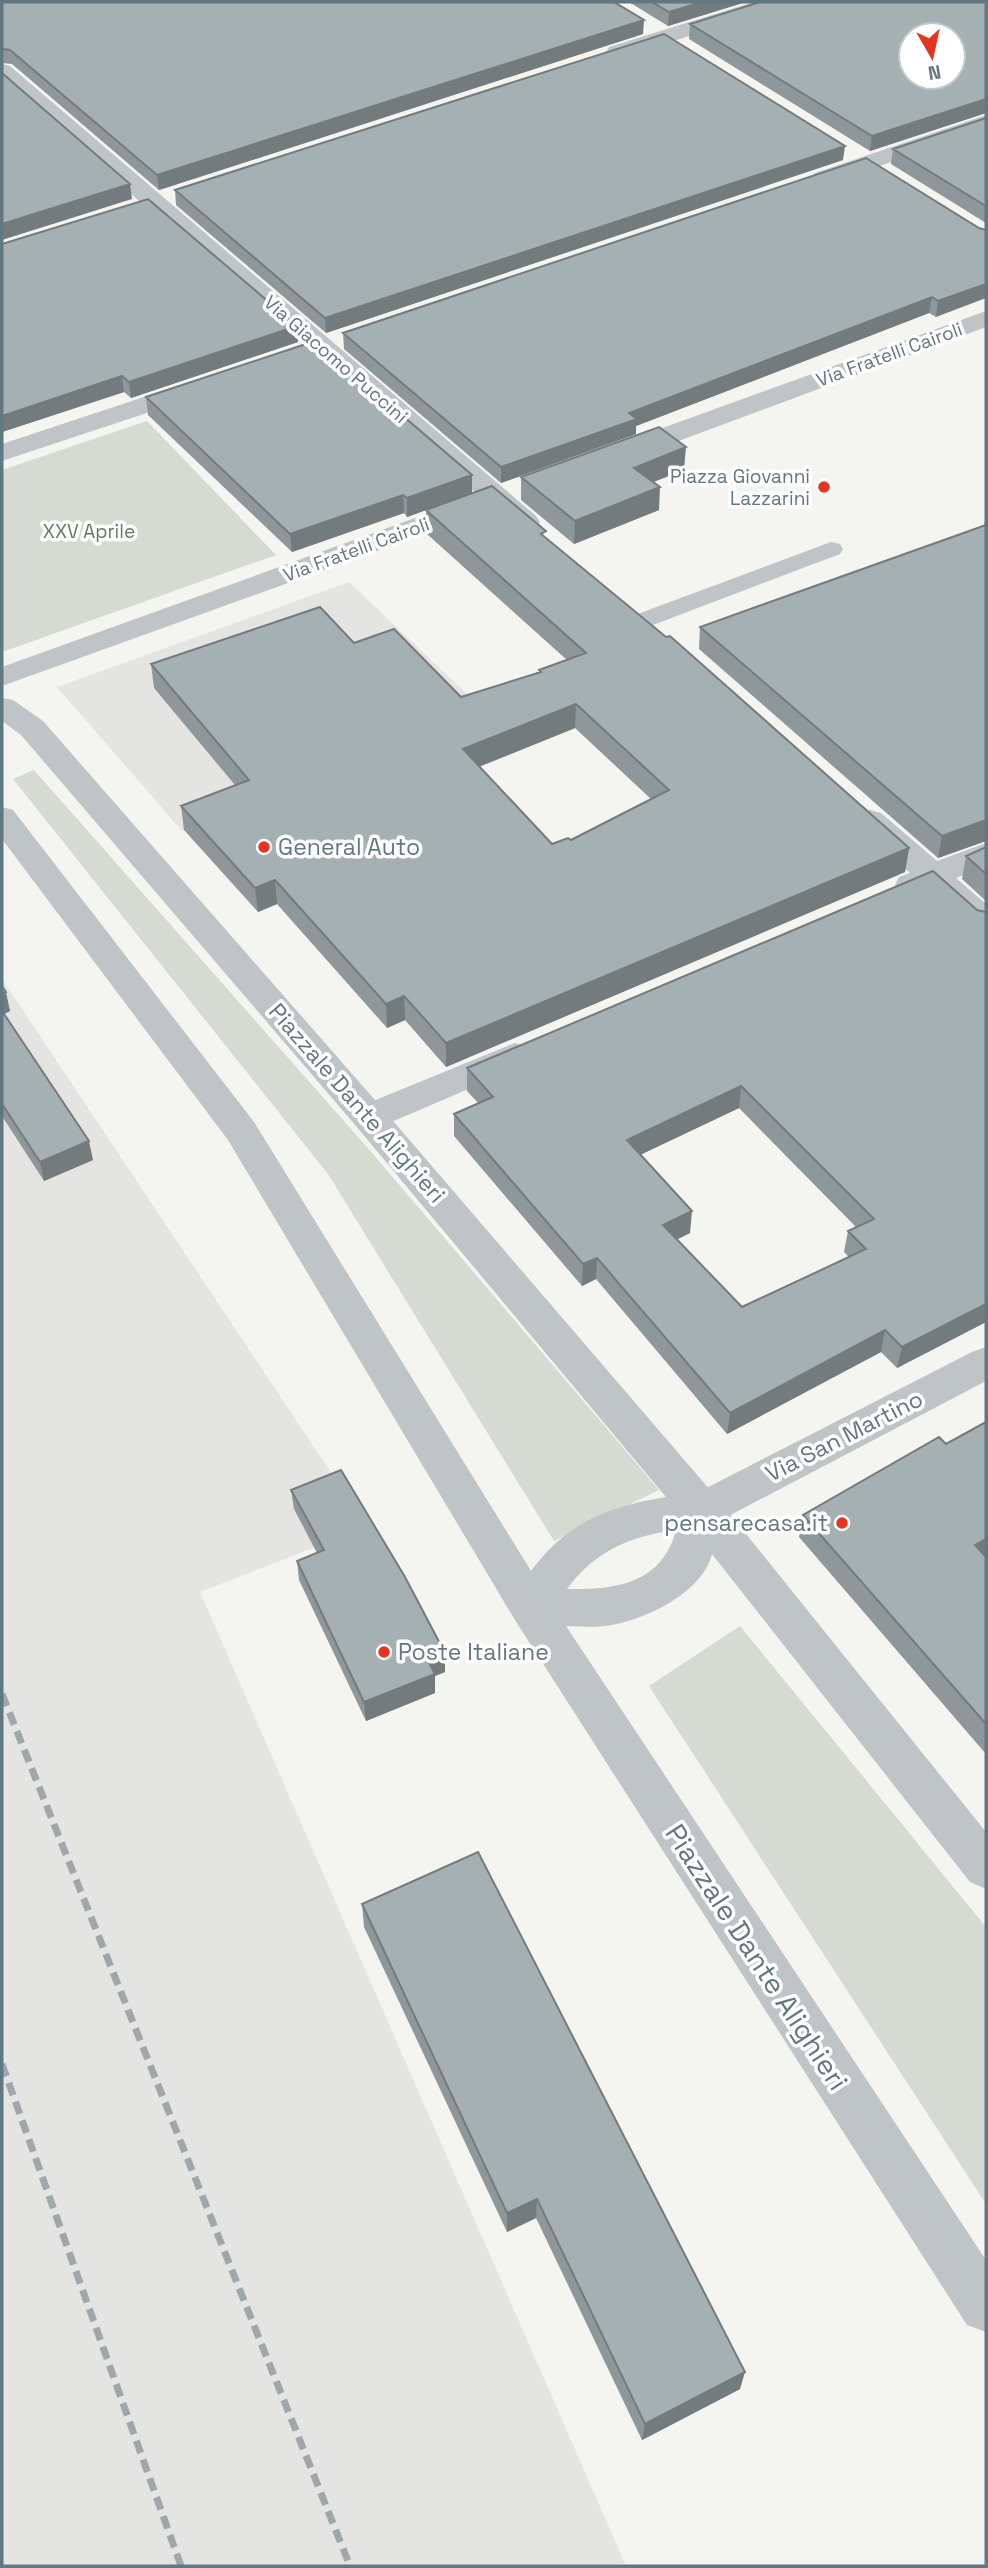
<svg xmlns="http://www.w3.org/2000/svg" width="988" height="2568" font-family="'Space Grotesk',sans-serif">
<rect width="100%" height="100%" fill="#f4f4f0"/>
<!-- built -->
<path fill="#e4e5e3" d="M349,582L487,713L182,831L57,687Z
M2,979L367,1527L200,1592L626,2566H2Z"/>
<!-- green -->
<path fill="#d6dbd1" d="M147,421L276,555L2,652V470Z
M34,770L373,1154L659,1490L554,1541L328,1174L13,779Z
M740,1626L986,1927V2204L649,1686Z"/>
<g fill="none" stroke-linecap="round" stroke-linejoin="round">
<!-- service -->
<path fill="#bfc4c6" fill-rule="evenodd" d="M831,542L840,544L843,549L840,554L653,625L644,628L635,625L631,620L635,615Z"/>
<!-- minor -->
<path fill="#bfc4c6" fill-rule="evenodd" d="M754,2H784L781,6L625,57H609L606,52L609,47Z
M2,64L10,66L536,516L540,522L536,528C514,533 501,515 486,502L489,506L485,512L2,686V667L465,500L475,498L484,500L2,82Z
M986,115V129L831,183H815L811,178L815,173Z
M986,311V327L630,459L620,461L610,459L606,453L610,447Z
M195,380L204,382L208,388L204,394L2,461V444Z
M870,810L881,813L937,861L986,843V865L956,878L986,904V933L974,930L929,890L911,896L899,893L895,885L899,877L910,873L854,820L859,813Z
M515,1043L527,1046L533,1055L527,1064L382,1126L369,1130L356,1126L351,1117L356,1108Z
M986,1347V1381L717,1522L702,1527L687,1522L681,1510L687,1498L972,1352Z"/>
<!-- tertiary -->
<path fill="#bfc4c6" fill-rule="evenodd" d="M2,698L13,700L43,721L382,1108L717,1498L986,1832V1889L970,1882L712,1554C702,1594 642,1622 604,1626C592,1628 579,1626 566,1626L986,2260V2332L967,2325L515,1620L228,1140L2,839V807L13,810L254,1122L531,1571C566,1523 609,1506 666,1497L356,1126L21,735L2,721ZM676,1530C662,1584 615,1590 567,1589C595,1551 630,1536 676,1530Z"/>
<!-- rail -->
<path stroke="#9fa7ab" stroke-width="7" stroke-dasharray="13 7" stroke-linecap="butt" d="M2,1694L350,2566
M2,2064L181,2566"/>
</g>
<!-- wall -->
<path fill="#8e979a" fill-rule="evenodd" d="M2,2L643,34L159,190L12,64L2,63Z
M629,2H746L668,26Z
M986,2V113L870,151L689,39L690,24Z
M986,118V223L891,164L893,149Z
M843,160L326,333L176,205L175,190Z
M979,228L936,317L929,313L636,426V434L501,483L344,349L343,333Z
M2,244L297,326L298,342L131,398L124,392L2,432Z
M146,397L472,475V493L407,517L404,513L292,552L148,415Z
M684,470L653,482L659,510L574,544L521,500V477Z
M426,510L546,538L909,848L905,872L446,1067L405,1020L387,1028L277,904L258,912L184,830L181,806L235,785L154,688L151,664L354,643L461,697L539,672V670L567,660L427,534ZM575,728L651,799L571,840L552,844L479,767Z
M986,515V841L938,858L699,649L700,627L984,526Z
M986,847V901L962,879L966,856Z
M977,910L986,912V1322L897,1368L881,1352L727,1434L596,1279L582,1286L454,1136V1114L478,1103L467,1091V1068ZM739,1108L856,1227L848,1231L844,1252L849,1257L742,1307L677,1239L690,1233L640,1155Z
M2,986L10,1011L4,1014L93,1160L44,1181L2,1116Z
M986,1422V1754L799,1537L803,1515L946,1444Z
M291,1490L445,1672L435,1676V1693L366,1721L299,1580L297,1561L317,1553L294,1509Z
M362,1904L740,2389L642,2440L536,2218L507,2232L364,1927Z"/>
<!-- shaded-wall -->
<path fill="#747b7d" d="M702,2H746L668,26L669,12Z
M644,20L643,34L159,190L157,175Z
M986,99V113L870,151L872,136Z
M845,146L843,160L326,333L325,318Z
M130,184L132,199L2,240V224Z
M986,284V298L936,317L938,301Z
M932,297L929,313L636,426V434L501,483V467L629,413Z
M297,326L298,342L131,398L129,382Z
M122,376L124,392L2,432V416Z
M686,447L684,470L633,490L634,468Z
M472,475V493L407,517V498Z
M660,487L659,510L574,544L575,521Z
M403,495L404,513L292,552L290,534Z
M576,704L575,728L463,773V749Z
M986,820V841L938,858L942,836Z
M909,848L905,872L446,1067V1043Z
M275,880L277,904L258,912L255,888Z
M6,992L10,1011L2,1015V994Z
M404,996L405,1020L387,1028L386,1004Z
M741,1086L739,1108L625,1162L627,1140Z
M89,1141L93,1160L44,1181L40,1162Z
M692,1211L690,1233L662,1247L663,1225Z
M597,1258L596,1279L582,1286L583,1264Z
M986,1304V1322L897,1368L902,1347Z
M885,1330L881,1352L727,1434L730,1413Z
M986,1539V1557L975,1545Z
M445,1653V1672L435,1676V1693L366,1721L364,1702L427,1659Z
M537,2199L536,2218L507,2232V2213Z
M745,2372L740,2389L642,2440L645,2424Z"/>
<!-- building -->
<path fill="#a5b0b3" stroke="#747b7d" stroke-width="2" fill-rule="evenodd" d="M2,2H614L644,20L157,175L10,50L2,49Z
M652,2H702L669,12Z
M760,2H986V99L872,136L690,24ZM911,35H953V77H911Z
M664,34L845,146L325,318L175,190Z
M2,73L130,184L2,224Z
M986,118V206L893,149Z
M866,158L979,228L986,230V284L938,301L932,297L629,413L637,419L501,467L343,333Z
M148,199L297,326L129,382L122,376L2,416V244Z
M315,341L472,475L407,498L403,495L290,534L146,397Z
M659,427L686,447L634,468L660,487L575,521L521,477Z
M492,486L546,531L541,534L666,637L670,636L909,848L446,1043L404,996L386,1004L275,880L255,888L181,806L249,780L151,664L320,607L354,643L394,629L461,697L541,672L539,670L586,653L426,510ZM576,704L669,790L571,840L568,838L552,844L463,749Z
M986,525V820L942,836L700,627Z
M986,847V874L966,856Z
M933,871L977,910L986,912V1304L902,1347L885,1330L730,1413L597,1258L583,1264L454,1114L493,1097L467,1068ZM741,1086L874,1219L848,1231L866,1249L742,1307L663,1225L692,1211L627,1140Z
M2,986L6,992L2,994Z
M2,1011L89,1141L40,1162L2,1104Z
M986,1422V1539L975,1545L986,1557V1724L803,1515L939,1437L946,1444Z
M341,1470L405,1577L445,1653L427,1659L435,1674L364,1702L297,1561L324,1550L291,1490Z
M478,1852L745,2372L645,2424L537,2199L507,2213L362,1904Z"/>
<!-- markers -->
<g fill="#e5351f" stroke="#fff" stroke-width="2.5">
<circle cx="824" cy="487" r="7"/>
<circle cx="264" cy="847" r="7"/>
<circle cx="842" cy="1523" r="7"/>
<circle cx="384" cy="1652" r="7"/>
</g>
<g text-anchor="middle" stroke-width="7" stroke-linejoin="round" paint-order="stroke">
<!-- far-street labels -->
<g font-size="19" fill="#627781" stroke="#fff">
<text transform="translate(889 354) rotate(-20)" y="7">Via Fratelli Cairoli</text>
<text transform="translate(336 359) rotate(41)" y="7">Via Giacomo Puccini</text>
<text transform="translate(356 549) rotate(-20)" y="7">Via Fratelli Cairoli</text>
</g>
<!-- far-poi labels -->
<g font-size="19" fill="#627781" stroke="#fff" text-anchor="end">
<text x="810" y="483">Piazza Giovanni<tspan x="810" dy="22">Lazzarini</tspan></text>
</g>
<!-- far-park labels -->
<g font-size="19" fill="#697861" stroke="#fff">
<text x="89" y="538">XXV Aprile</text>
</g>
<!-- poi labels -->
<g font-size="23" fill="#627781" stroke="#fff" text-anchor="start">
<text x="278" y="855">General Auto</text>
<text x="828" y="1531" text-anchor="end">pensarecasa.it</text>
<text x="398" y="1660">Poste Italiane</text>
</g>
<!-- street labels -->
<g font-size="23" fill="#627781" stroke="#fff">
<text transform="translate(357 1103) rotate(49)" y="8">Piazzale Dante Alighieri</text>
<text transform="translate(844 1436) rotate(-27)" y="8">Via San Martino</text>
</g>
<!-- near-street labels -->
<g font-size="28" fill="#627781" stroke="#fff">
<text transform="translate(757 1957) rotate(57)" y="10">Piazzale Dante Alighieri</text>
</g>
</g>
<!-- border -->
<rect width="988" height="2568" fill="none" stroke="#627781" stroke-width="7"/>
<!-- north arrow -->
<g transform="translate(932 56) rotate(171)"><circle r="33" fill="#ffffff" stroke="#c0c9cd" stroke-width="2"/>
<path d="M0-5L12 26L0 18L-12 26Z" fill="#e5351f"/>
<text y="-10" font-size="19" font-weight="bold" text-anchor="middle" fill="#627781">N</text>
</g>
</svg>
